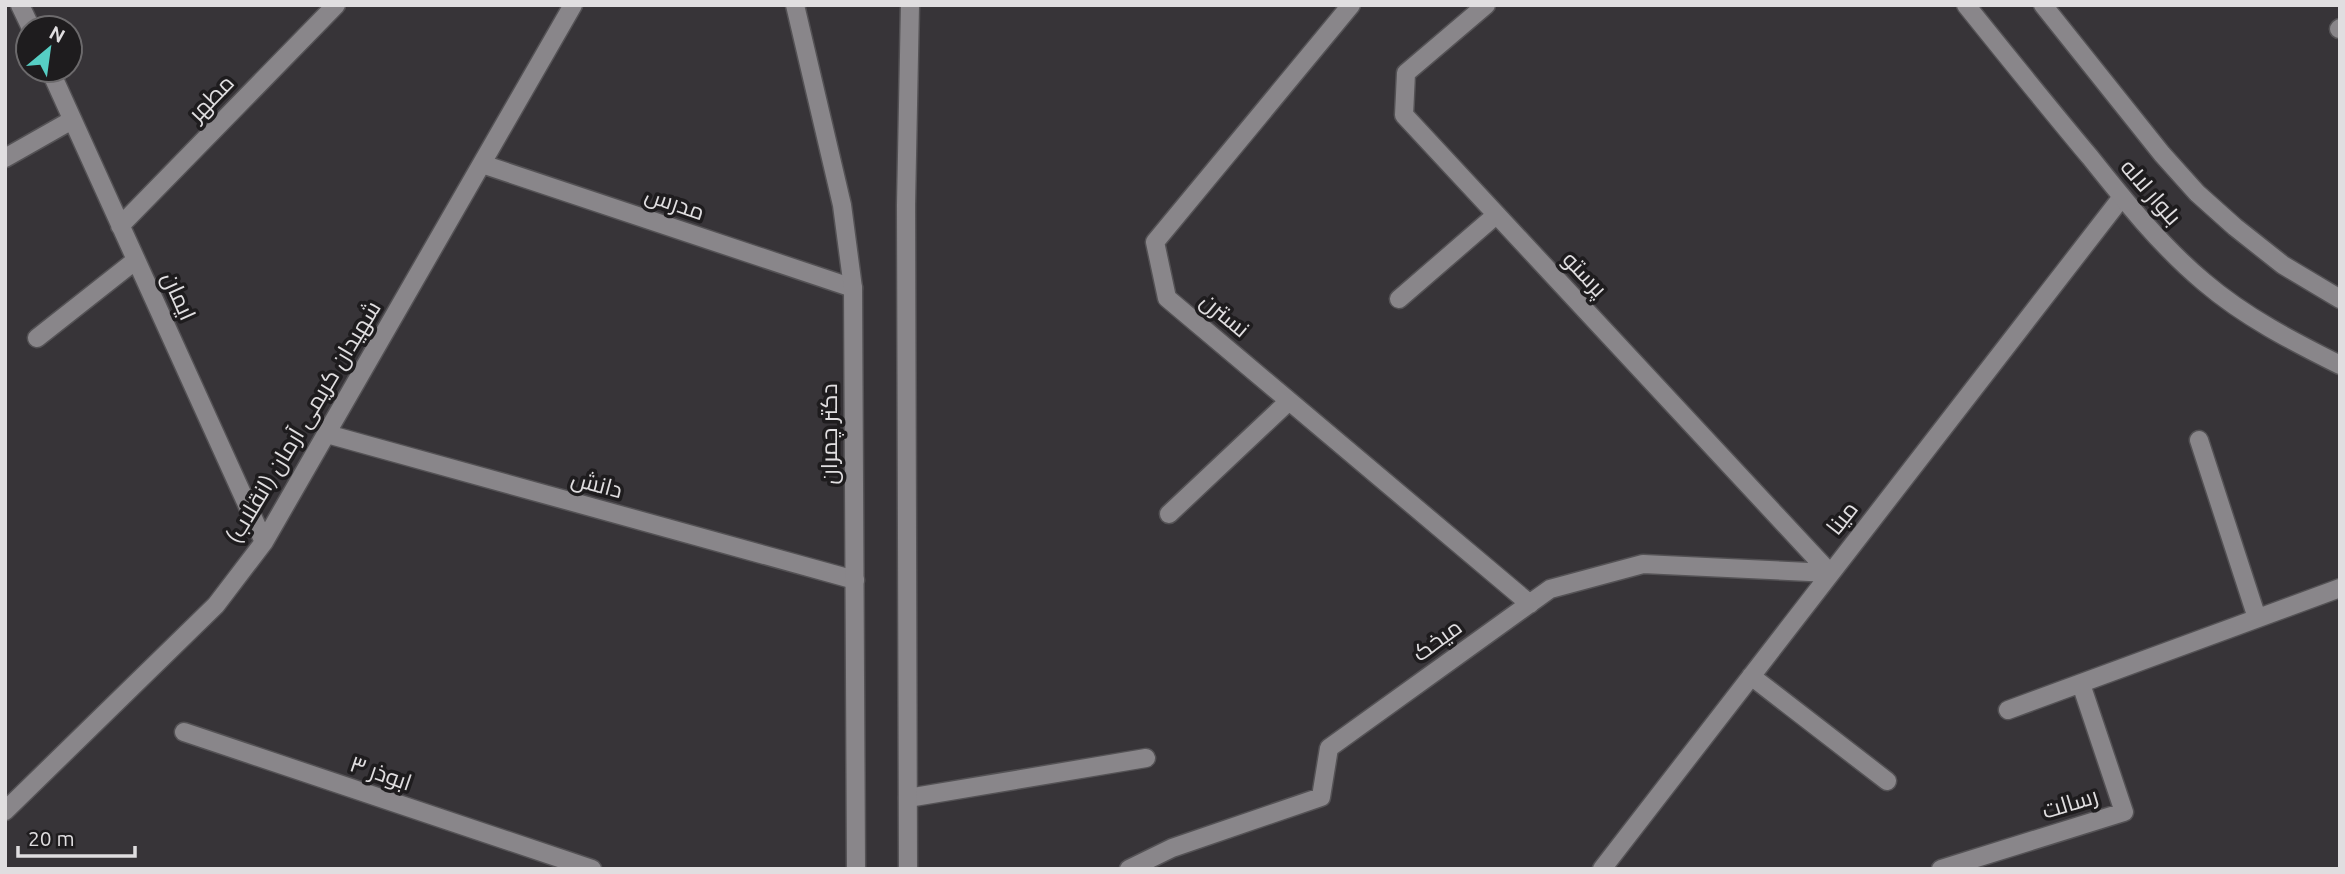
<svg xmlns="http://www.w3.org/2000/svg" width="2345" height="874" font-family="Ubuntu,Cairo,sans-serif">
<rect width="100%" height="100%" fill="#373438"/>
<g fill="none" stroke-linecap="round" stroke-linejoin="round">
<!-- street casing -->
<g stroke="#545255" stroke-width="21">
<path id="street" d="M20,5L31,28
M1351,5L1155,242L1167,298L1530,604
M1486,5L1406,73L1404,115L1830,573
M2339,29L2340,28
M50,70L264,542
M5,158L72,120
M482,164L853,288
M120,226L336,5
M1399,299L1496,215
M37,338L136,260
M327,434L855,580
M2199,440L2257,618
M1169,514L1289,401
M1751,676L1887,781
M2008,710L2340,588
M184,732L592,869
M908,798L1146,758
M5,811L216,605L264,542L573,5
M1129,869L1172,848L1321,797L1329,748L1550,589L1643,564L1830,573
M1602,869L2122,197
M1941,869L2124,812L2081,684"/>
</g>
<!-- secondary casing -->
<g stroke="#545255" stroke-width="21">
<path id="secondary" d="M795,5L842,205L853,288L856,869
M1966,5C2007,56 2048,107 2090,157C2125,201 2161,246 2204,282C2245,317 2292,341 2340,365
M2043,5L2162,154L2197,193L2235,227L2283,265L2340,299
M908,869L906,205L910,5"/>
</g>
<!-- street -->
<use href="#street" stroke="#89868a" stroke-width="18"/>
<!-- secondary -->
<use href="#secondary" stroke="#89868a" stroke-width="18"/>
</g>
<g text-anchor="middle" stroke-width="7" stroke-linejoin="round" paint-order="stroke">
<!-- street labels -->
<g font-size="23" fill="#e0dee0" stroke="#1e1c1e">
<text transform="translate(211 98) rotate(-46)" y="8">مطهر</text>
<text transform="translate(2151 192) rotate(49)" y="8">بلوار لاله</text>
<text transform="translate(675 203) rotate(19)" y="8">مدرس</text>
<text transform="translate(1585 274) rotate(47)" y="8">پرستو</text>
<text transform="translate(179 296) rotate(66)" y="8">ایمان</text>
<text transform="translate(1225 315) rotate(40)" y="8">نسترن</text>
<text transform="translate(303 422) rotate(-59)" y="8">شهیدان کریمی آرمان (انقلاب)</text>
<text transform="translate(829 434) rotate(-90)" y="8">دکتر چمران</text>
<text transform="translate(597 484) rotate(15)" y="8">دانش</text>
<text transform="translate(1842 518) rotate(-52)" y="8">مینا</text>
<text transform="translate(1437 640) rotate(-36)" y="8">میخک</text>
<text transform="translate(381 773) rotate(19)" y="8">ابوذر ۳</text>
<text transform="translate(2070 803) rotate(-17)" y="8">رسالت</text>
</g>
</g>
<!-- border -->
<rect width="2345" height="874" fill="none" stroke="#e0dee0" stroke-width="14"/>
<!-- north arrow -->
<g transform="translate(49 49) rotate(29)"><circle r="33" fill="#1e1c1e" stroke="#6c6a6c" stroke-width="2"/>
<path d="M0-5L12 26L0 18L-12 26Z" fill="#56cec4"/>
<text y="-10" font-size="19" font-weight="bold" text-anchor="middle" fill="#e0dee0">N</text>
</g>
<!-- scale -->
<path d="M18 846v10h117v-10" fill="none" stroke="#e0dee0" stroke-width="3.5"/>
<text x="28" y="846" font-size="21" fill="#e0dee0" stroke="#1e1c1e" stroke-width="5" paint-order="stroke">20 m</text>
</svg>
